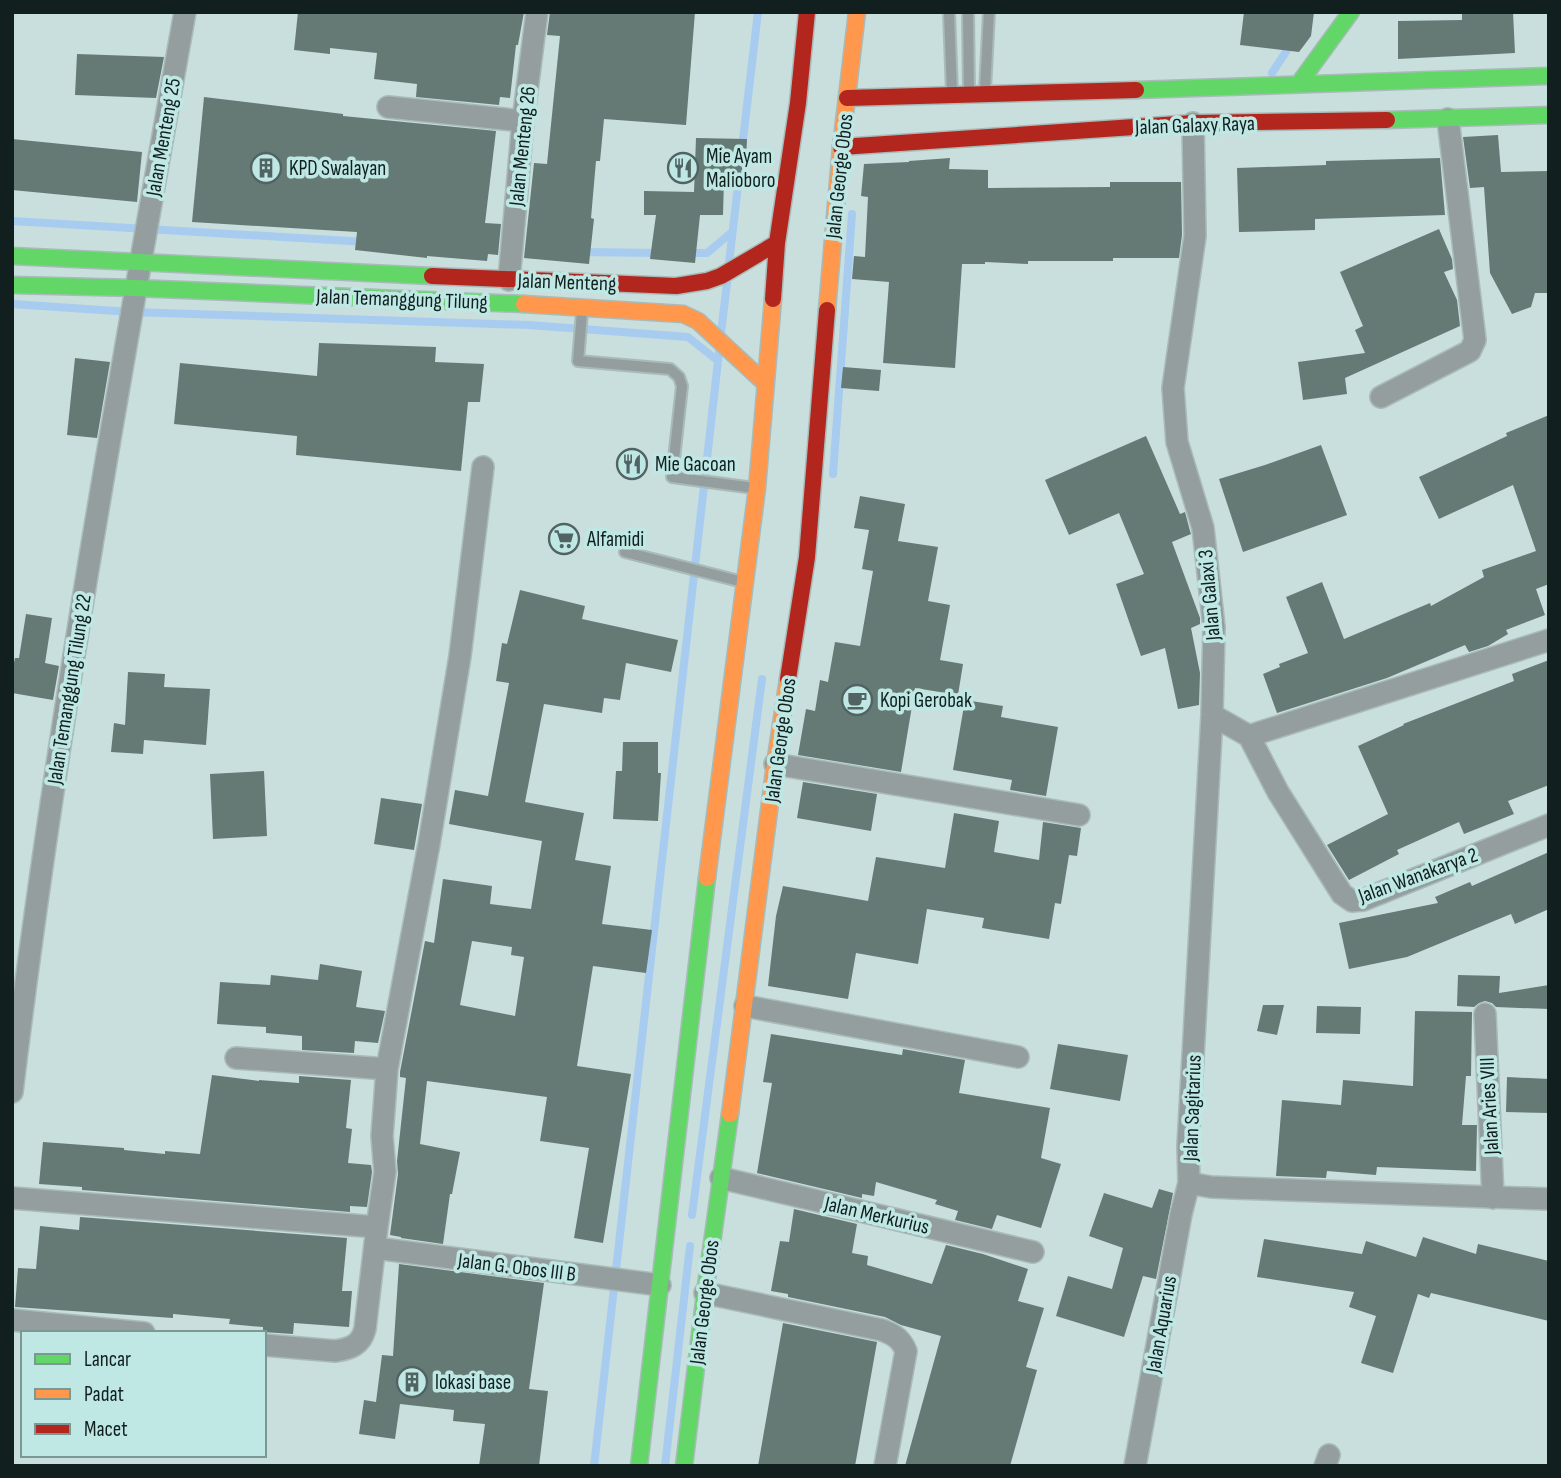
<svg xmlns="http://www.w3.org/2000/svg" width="1561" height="1478" font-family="'Sofia Sans Condensed',sans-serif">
<rect width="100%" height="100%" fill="#c8dfdd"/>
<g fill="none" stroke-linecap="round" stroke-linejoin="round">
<!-- stream -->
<path stroke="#a8cbf0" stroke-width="8" d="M1272,73L1291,44
M742,148L758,12
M12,221L366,242
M582,252L660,253
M687,253H707L732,232
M729,263L740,168
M12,304L131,312L529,325L688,337L718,361
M721,333L727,283
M833,474L852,214
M692,1215L762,679
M594,1466L719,352
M665,1466L690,1246"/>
</g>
<!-- building -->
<path fill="#657a74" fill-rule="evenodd" d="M298,12H524L518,45H516L510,98L500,97L499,105L416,97L417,84L374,79L377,53L330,48V54L294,50Z
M550,12H695L686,125L604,119L600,161H596L591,218L594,219L589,264L524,258L534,163L547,164L560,36L547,35Z
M1244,12H1314L1311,36L1299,52L1240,45Z
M1462,12H1513L1515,53L1398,59V21L1462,20Z
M77,54L164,57L156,98L75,95Z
M204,97L343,114V116L496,131L485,223L501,224L498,255L488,254L487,261L427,256V258L355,250L357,232L192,222Z
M1498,135L1501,172L1549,171V293H1535L1531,307L1512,314L1490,273L1484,187L1470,188L1463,137Z
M696,138L747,139L745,179H724L723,215H700L695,263L650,259L656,215H644V191L694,192Z
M12,139L142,152L137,202L12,190Z
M950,158L949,169L988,170V188L1110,187V182H1181L1182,235L1179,258H1113V261H1028V264L985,262V264H962L955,368L883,363L889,282L852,279L854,256L865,257L868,197L861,196L864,164L909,162V161Z
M1440,158L1445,215L1315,219V230L1239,232L1237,168L1326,165V161Z
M1439,229L1452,259L1453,269L1444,272L1457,300L1460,326L1345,378L1347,394L1303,400L1298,362L1365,353L1355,330L1363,326L1340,272Z
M319,343L436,347L435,362L484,364L480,402H468L461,471L296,455L297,436L174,424L180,363L317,376Z
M75,358L110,362L97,438L67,435Z
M843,367L881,370L879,391L841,388Z
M1549,415V584L1536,589L1545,615L1506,630L1508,634L1488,646L1469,652L1465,645L1387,678L1277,713L1263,674L1280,667L1279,664L1308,653L1286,597L1322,582L1344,639L1430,603L1431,606L1484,577L1482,570L1536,551L1513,485L1439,519L1419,477L1507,436L1506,433Z
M1146,436L1180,514L1185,512L1190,531L1191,534L1172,542L1200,618V624L1191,628L1200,673L1199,705L1178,709L1165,648L1141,656L1116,584L1144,574L1119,513L1069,535L1045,480Z
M1321,445L1347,515L1243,552L1219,479L1265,465Z
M860,496L905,504L898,541L938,547L928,601L950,605L940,660L963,664L958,695L915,688L901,772L798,755L806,709L815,711L820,680L828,682L835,642L860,646L873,571L862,569L869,530L854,528Z
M520,590L585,606L582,619L678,640L671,672L626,663L620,700L604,698L602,713L544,704L525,802L584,813L575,860L611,866L602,924L652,930L646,973L593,966L577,1066L631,1074L603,1243L574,1238L589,1148L540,1141L547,1097L427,1081L420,1144L460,1152L452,1194H450L443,1244L401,1238V1237L390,1235L398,1174L397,1161L406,1078L400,1077V1072L425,941L434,943L443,879L492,886L490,904L531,909L542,841L449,824L455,790L488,796L509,683L496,681L502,643L507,644ZM472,941L512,947L511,955L524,957L515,1016L460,1005Z
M26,614L52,618L45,663L59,666L53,700L12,693V671L15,658H19Z
M1549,660V785L1508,801L1514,814L1464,834L1459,822L1397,850L1399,854L1349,880L1327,845L1388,814L1358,746L1404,725L1403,724L1514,681L1512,674Z
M128,672L165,674L164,687L210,689L206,745L144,740L143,754L111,752L114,723L125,725Z
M965,700L1003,706L1001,717L1058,727L1046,796L1010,790L1012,780L953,770Z
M623,742H658V773H661L658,821L613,819L616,771H622Z
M264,771L267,836L213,839L210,774Z
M803,782L877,794L871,831L797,818Z
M381,798L422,804L414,850L374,844Z
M954,813L999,821L994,852L1039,860L1043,822L1081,828L1077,856L1069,855L1061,904L1055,903L1049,939L982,928L984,918L927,909L918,964L856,953L848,999L768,986L776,916L783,886L868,901L876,857L945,868Z
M1549,852V909L1515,924L1511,914L1407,957L1349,969L1339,923L1438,903L1435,897L1470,882L1472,886Z
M320,964L362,971L356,1007L385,1011L378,1043L355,1041L354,1053L302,1050V1036L266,1033V1027L217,1024L220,982L270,985L271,975L318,980Z
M1458,975L1500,976L1499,993L1549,985V1009L1496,1007L1492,1003L1485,1001L1479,1003L1474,1007L1457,1006Z
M1263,1005H1284L1277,1035L1257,1031Z
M1317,1006L1361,1007L1360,1034L1316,1033Z
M1415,1011L1472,1012L1471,1076H1466L1462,1125H1477L1476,1171L1377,1167L1376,1175L1327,1171L1326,1178L1276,1176L1282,1100L1341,1105L1343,1080L1413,1086Z
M771,1034L902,1055L903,1049L965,1060L959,1093L1050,1108L1041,1158L1061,1164L1041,1228L997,1215L992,1229L955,1220L958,1211L935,1204L937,1200L876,1182L874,1196L862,1194V1198L757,1173L772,1083L763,1082Z
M1058,1044L1128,1055L1120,1101L1050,1089Z
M212,1075L259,1081V1080L299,1083V1076L351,1080L346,1128L352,1129L348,1163L371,1165L372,1172L367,1207L350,1206V1212L82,1190V1187L39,1184L43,1142L124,1148V1150L165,1154V1151L200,1154Z
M1507,1077L1549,1079V1113L1506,1112Z
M1159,1189L1173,1193L1156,1279L1143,1276L1124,1337L1056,1316L1068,1276L1112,1289L1123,1248L1089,1236L1104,1193L1152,1208Z
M794,1209L857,1224L852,1253L868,1256L867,1265L932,1284L946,1245L983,1254L1028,1269L1018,1301L1044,1308L1026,1367L1037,1370L1010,1466H905L941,1336L901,1325L885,1317L788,1297V1294L771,1291L780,1241L789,1242Z
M80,1217L347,1238L342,1291H352L349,1327L294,1323L293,1334L263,1332V1327L229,1324L230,1319L173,1314V1318L15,1307L18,1268L36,1269L40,1226L79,1230Z
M1423,1237L1476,1254L1478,1244L1549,1261V1321L1431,1293L1429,1298L1418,1294L1393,1373L1361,1363L1376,1316L1349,1307L1354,1292L1257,1277L1264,1239L1362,1254L1366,1241L1416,1257Z
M399,1264L544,1283L529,1389L548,1391L539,1466H479L485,1424L453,1421L454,1410L400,1404L395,1439L359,1434L364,1400L376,1402L382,1355L393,1356Z
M783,1323L877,1342L855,1466H758Z"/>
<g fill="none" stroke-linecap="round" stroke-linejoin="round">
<!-- lane casing -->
<g stroke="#a9bbb9" stroke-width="14">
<path id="lane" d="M949,12L952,93
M968,12L969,93
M985,90L989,12
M582,312L578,361L670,369L679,377L682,386L672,477L754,488
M625,552L739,581"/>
</g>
<!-- street casing -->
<g stroke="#a9bbb9" stroke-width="24">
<path id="street" d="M388,107L523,121
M1193,123L1195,236L1173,388L1177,442L1203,528L1214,627L1212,715L1188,1146L1189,1183L1211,1187L1235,1188L1549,1199
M509,280L523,121L537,12
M1381,397L1470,351L1475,340L1448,119
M1212,715L1249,736L1549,640
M1249,736L1278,792L1342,894L1352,901L1363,900L1549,825
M775,764L1079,815
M745,1006L1018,1057
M1485,1014L1493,1198
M236,1058L387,1069
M12,1092C56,730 121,371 185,12
M721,1178L1033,1252
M12,1198L377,1227
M375,1248L660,1285
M705,1293L882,1330C895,1335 901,1339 906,1351L885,1466
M12,1320L144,1333
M264,1345L335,1351C350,1349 361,1345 365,1329L377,1227L385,1172L382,1136L387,1069L429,844L460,656L483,467
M1135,1466L1181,1214L1189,1183
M1325,1466L1329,1455"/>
</g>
<!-- fast casing -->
<g stroke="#a9bbb9" stroke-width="19">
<path id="fast" d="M1300,82L1351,12
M1136,90L1549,76
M1387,120L1549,115
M12,256L432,276
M12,285L135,288L524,304
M639,1466L707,878
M684,1466L705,1293L730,1114"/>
</g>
<!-- slow casing -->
<g stroke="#a9bbb9" stroke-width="19">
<path id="slow" d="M524,304L683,314L698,321L766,384
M827,310L841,147L857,12
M707,878L757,488L773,299
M730,1114L775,764L788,679"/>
</g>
<!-- jam casing -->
<g stroke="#a9bbb9" stroke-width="19">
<path id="jam" d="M847,98L1136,90
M841,147L1193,123L1387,120
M432,276L676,286L707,281L721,276L777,243
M773,299L777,243L798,103L807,12
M788,679L807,557L827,310"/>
</g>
<!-- lane -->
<use href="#lane" stroke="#949e9e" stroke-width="10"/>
<!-- street -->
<use href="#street" stroke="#949e9e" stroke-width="21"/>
<!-- fast -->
<use href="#fast" stroke="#63d668" stroke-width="16"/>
<!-- slow -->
<use href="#slow" stroke="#ff974d" stroke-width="16"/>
<!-- jam -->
<use href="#jam" stroke="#b3261e" stroke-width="16"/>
</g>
<!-- icons -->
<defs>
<g id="building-ring" transform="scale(1.575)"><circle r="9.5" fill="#bfe8e5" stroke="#516362" stroke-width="1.5"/><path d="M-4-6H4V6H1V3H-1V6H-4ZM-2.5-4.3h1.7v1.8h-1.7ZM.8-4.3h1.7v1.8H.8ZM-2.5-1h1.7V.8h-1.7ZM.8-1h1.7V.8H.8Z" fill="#516362"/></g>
<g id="restaurant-ring" transform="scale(1.575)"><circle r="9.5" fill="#bfe8e5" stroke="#516362" stroke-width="1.5"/><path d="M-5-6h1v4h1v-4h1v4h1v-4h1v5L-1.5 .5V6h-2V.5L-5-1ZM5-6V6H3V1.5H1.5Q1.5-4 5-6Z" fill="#516362"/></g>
<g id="supermarket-ring" transform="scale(1.575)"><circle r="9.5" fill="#bfe8e5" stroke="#516362" stroke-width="1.5"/><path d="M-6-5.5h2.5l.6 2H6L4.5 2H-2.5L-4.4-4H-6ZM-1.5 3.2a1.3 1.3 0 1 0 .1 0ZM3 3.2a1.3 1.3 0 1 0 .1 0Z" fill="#516362"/></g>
<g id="cafe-ring" transform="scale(1.575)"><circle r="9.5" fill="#bfe8e5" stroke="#516362" stroke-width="1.5"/><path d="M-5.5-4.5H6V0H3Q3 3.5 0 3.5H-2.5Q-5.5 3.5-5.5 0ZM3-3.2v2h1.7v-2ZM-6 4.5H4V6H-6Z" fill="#516362"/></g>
</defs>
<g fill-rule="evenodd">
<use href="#building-ring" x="266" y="168"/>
<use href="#restaurant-ring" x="683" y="168"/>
<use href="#restaurant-ring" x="632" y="464"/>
<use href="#supermarket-ring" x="564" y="539"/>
<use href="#cafe-ring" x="857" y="700"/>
<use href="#building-ring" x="412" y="1382"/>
</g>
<g text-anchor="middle" stroke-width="7" stroke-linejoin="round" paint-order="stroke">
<!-- street labels -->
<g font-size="21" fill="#11201f" stroke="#bfe8e5">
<text transform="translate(1195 125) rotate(-2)" y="7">Jalan Galaxy Raya</text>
<text transform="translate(163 137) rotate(-80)" y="7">Jalan Menteng 25</text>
<text transform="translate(522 146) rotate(-84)" y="7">Jalan Menteng 26</text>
<text transform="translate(839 176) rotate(-84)" y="7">Jalan George Obos</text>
<text transform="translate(567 282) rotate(2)" y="7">Jalan Menteng</text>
<text transform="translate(402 299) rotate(2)" y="7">Jalan Temanggung Tilung</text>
<text transform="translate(1209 595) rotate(-95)" y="7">Jalan Galaxi 3</text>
<text transform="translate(69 689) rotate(-81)" y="7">Jalan Temanggung Tilung 22</text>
<text transform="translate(780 740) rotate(-82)" y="7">Jalan George Obos</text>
<text transform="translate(1418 875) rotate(-20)" y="7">Jalan Wanakarya 2</text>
<text transform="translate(1489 1106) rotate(-93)" y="7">Jalan Aries VIII</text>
<text transform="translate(1192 1108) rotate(-88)" y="7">Jalan Sagitarius</text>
<text transform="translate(877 1215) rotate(13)" y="7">Jalan Merkurius</text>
<text transform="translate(517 1267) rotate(7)" y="7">Jalan G. Obos III B</text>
<text transform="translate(704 1302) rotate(-83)" y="7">Jalan George Obos</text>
<text transform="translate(1161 1324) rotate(-80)" y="7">Jalan Aquarius</text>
</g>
<!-- poi labels -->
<g font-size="21" fill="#11201f" stroke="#bfe8e5" text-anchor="start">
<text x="706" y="163">Mie Ayam<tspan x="706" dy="24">Malioboro</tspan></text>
<text x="289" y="175">KPD Swalayan</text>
<text x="655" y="471">Mie Gacoan</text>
<text x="587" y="546">Alfamidi</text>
<text x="880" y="707">Kopi Gerobak</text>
<text x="435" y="1389">lokasi base</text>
</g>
</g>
<!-- border -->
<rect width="1561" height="1478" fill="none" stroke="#11201f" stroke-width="28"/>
<!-- legend -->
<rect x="21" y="1331" width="245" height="126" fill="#bfe8e5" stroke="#799896" stroke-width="2"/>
<rect x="35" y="1354" width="35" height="10" fill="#63d668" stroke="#799896" stroke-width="2"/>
<text x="84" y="1366" font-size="21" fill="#11201f">Lancar</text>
<rect x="35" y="1389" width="35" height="10" fill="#ff974d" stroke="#799896" stroke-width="2"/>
<text x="84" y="1401" font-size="21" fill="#11201f">Padat</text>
<rect x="35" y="1424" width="35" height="10" fill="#b3261e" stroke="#799896" stroke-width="2"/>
<text x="84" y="1436" font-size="21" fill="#11201f">Macet</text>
</svg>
